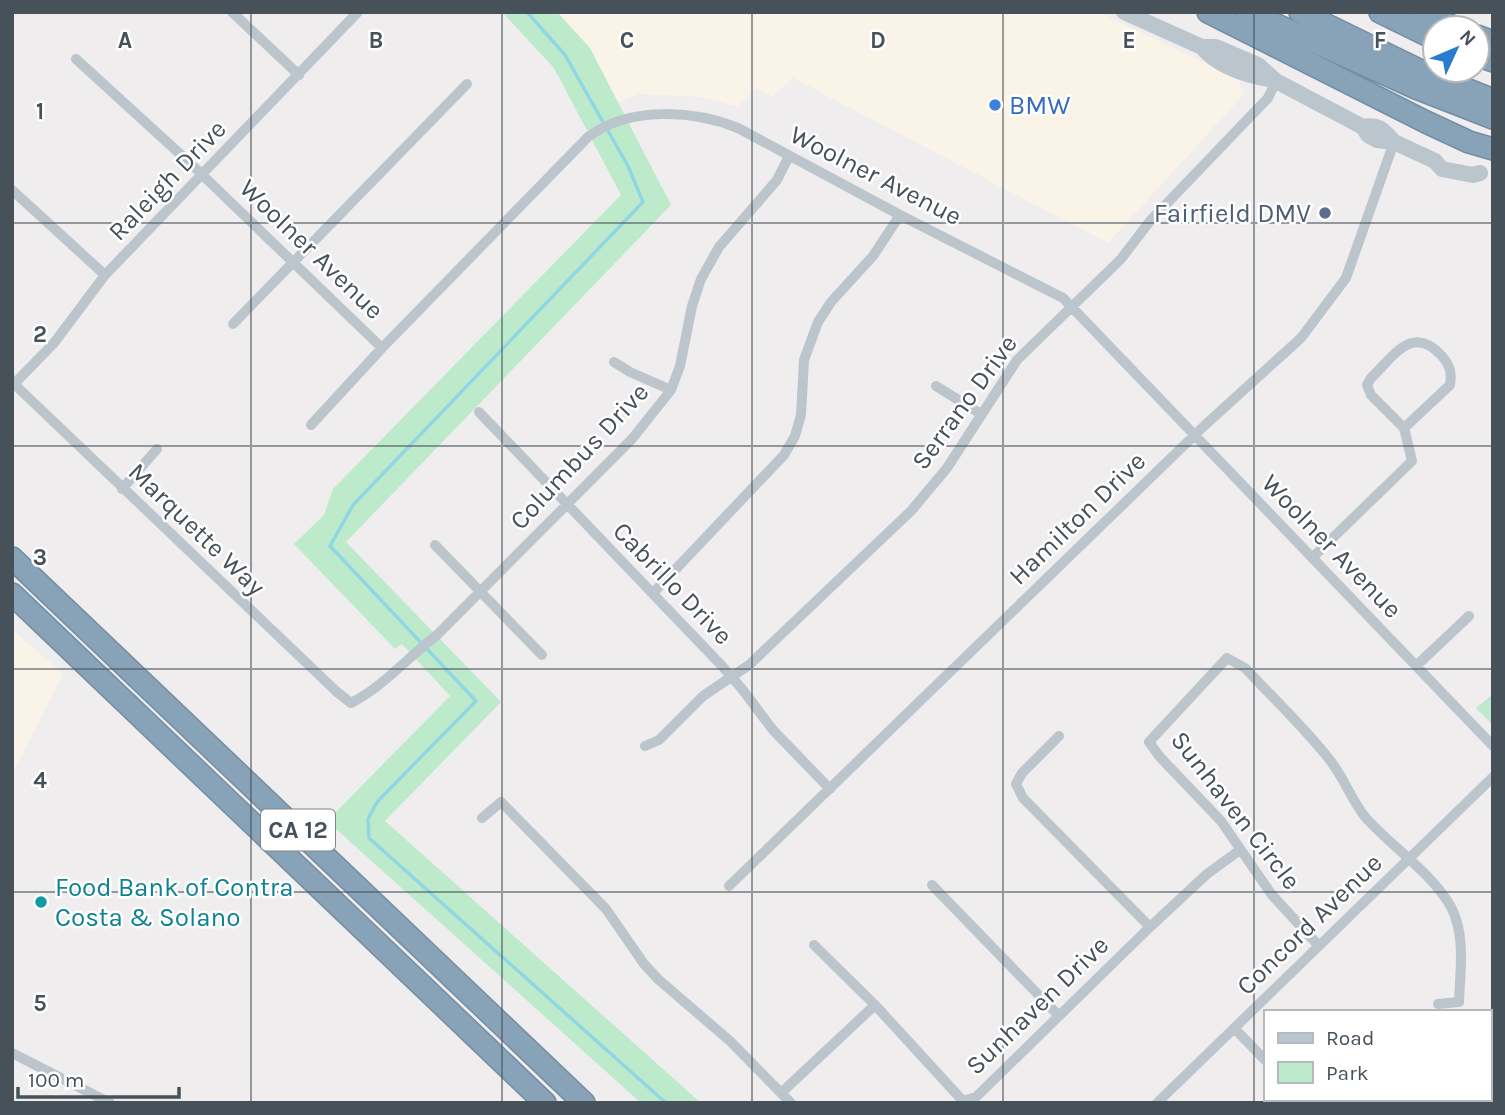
<svg xmlns="http://www.w3.org/2000/svg" width="1505" height="1115" font-family="Karla,sans-serif">
<rect width="100%" height="100%" fill="#efeded"/>
<!-- commercial -->
<path fill="#faf3e7" d="M557,12H1099L1238,79L1244,94L1108,243L793,78L772,97L756,88L738,107L702,97L640,94L618,102L590,48Z
M12,629L63,674L12,775Z"/>
<!-- green -->
<path fill="#beeacc" d="M502,12H557L590,48L671,205L346,542L501,702L385,821L701,1103H641L327,821L450,696L402,644L395,649L294,544L324,515L333,489L621,195L554,68Z
M1493,694V725L1476,708Z"/>
<g fill="none" stroke-linecap="round" stroke-linejoin="round">
<!-- stream -->
<path stroke="#8fd7e3" stroke-width="3.5" d="M527,12L565,55L628,166L643,202L353,505L330,546L476,701L377,802L368,819L369,838L666,1103"/>
<!-- highway casing -->
<g stroke="#748ea4" stroke-width="24">
<path id="highway" d="M1208,12L1426,122L1469,142L1493,149
M1248,12L1416,88L1493,118
M1300,12L1421,71L1493,100
M1380,12L1435,39
M1420,12L1456,28
M1477,36L1493,42
M1477,55L1493,61
M12,558L584,1103
M12,594L545,1103"/>
</g>
<!-- street -->
<path stroke="#bcc5cb" stroke-width="10" d="M232,12L299,75
M76,59L191,164L382,348
M12,190L105,275
M233,324L467,84
M614,362L630,372L671,390
M12,382L337,692L351,703C383,687 408,657 437,635L632,439L671,390L680,366L692,306L701,279L719,247L777,180L789,156
M14,384L54,343L105,275L358,12
M936,386L981,414
M479,412L722,666L742,689L773,730L830,789
M311,425L382,348L588,137C629,106 693,110 738,128L900,215L1063,298L1493,746
M122,489L157,449
M435,545L542,655
M1312,558L1412,461L1404,428L1450,385C1452,372 1450,365 1441,355C1412,324 1394,356 1371,378L1367,385L1371,395L1404,428
M653,593L784,455L795,436L801,415L804,360L818,322L831,302L873,256L900,215
M1416,666L1469,616
M1059,736L1022,773L1016,784L1023,798L1150,927
M645,746L659,740L703,696L749,665L911,511L947,468L1017,360L1121,259L1150,221L1268,98L1276,81
M482,818L501,802L606,909L644,964L659,980L730,1041L791,1103
M932,885L1059,1016
M729,886L1204,426L1301,338L1346,278L1394,142
M814,945L875,1005
M1318,945L1272,895L1221,821L1160,757L1149,742L1227,658L1245,668C1273,698 1304,727 1329,759C1344,777 1351,800 1366,818C1392,847 1432,873 1451,907C1466,935 1460,972 1459,1002L1438,1004
M1234,1028L1265,1060
M12,1053L110,1103
M781,1093L875,1005L963,1101L976,1097L1150,927L1207,874L1240,850
M1303,1099L1307,1103
M1157,1103L1493,777"/>
<!-- secondary -->
<path stroke="#bac5cd" stroke-width="16" d="M1124,12L1202,47C1218,67 1249,76 1274,80
M1202,47H1216L1258,65L1276,81L1363,127L1368,135L1377,140L1394,142L1435,161L1442,169L1473,175L1480,173
M1363,127C1380,124 1383,130 1394,142"/>
<!-- highway -->
<use href="#highway" stroke="#88a3b8" stroke-width="21"/>
</g>
<!-- grid -->
<path fill="none" stroke="#475159" stroke-width="2" stroke-opacity="0.55" d="M251,12V1103M502,12V1103M752,12V1103M1003,12V1103M1254,12V1103M12,223H1493M12,446H1493M12,669H1493M12,892H1493"/>
<!-- markers -->
<circle fill="#3f7fe0" stroke="#fff" stroke-width="2.5" cx="995" cy="105" r="7"/>
<circle fill="#5c6f8a" stroke="#fff" stroke-width="2.5" cx="1325" cy="213" r="7"/>
<circle fill="#0f9aa8" stroke="#fff" stroke-width="2.5" cx="41" cy="902" r="7"/>
<g text-anchor="middle" stroke-width="5" stroke-linejoin="round" paint-order="stroke">
<!-- shield labels -->
<rect fill="#fff" stroke="#7e858b" stroke-width="2" x="261" y="809.5" width="74" height="41" rx="5"/>
<g font-size="24" font-weight="bold" fill="#475159">
<text x="298" y="838">CA 12</text>
</g>
<!-- shop labels -->
<g font-size="26" fill="#366cbe" stroke="#fff" text-anchor="start">
<text x="1009" y="114">BMW</text>
</g>
<!-- street labels -->
<g font-size="26" fill="#475159" stroke="#fff">
<text transform="translate(876 175) rotate(27)" y="9">Woolner Avenue</text>
<text transform="translate(167 180) rotate(-46)" y="9">Raleigh Drive</text>
<text transform="translate(312 249) rotate(44)" y="9">Woolner Avenue</text>
<text transform="translate(964 402) rotate(-54)" y="9">Serrano Drive</text>
<text transform="translate(579 456) rotate(-47)" y="9">Columbus Drive</text>
<text transform="translate(1077 518) rotate(-44)" y="9">Hamilton Drive</text>
<text transform="translate(197 529) rotate(44)" y="9">Marquette Way</text>
<text transform="translate(1332 546) rotate(46)" y="9">Woolner Avenue</text>
<text transform="translate(673 583) rotate(46)" y="9">Cabrillo Drive</text>
<text transform="translate(1236 810) rotate(52)" y="9">Sunhaven Circle</text>
<text transform="translate(1309 924) rotate(-44)" y="9">Concord Avenue</text>
<text transform="translate(1037 1005) rotate(-44)" y="9">Sunhaven Drive</text>
</g>
<!-- service labels -->
<g font-size="26" fill="#4e5e75" stroke="#fff" text-anchor="end">
<text x="1311" y="222">Fairfield DMV</text>
</g>
<!-- culture labels -->
<g font-size="26" fill="#0d838f" stroke="#fff" text-anchor="start">
<text x="55" y="896">Food Bank of Contra<tspan x="55" dy="30">Costa &amp; Solano</tspan></text>
</g>
</g>
<g font-size="23" text-anchor="middle" font-weight="bold" fill="#475159" stroke="#fff" stroke-width="5" stroke-linejoin="round" paint-order="stroke">
<text x="125" y="48">A</text>
<text x="376" y="48">B</text>
<text x="627" y="48">C</text>
<text x="878" y="48">D</text>
<text x="1129" y="48">E</text>
<text x="1380" y="48">F</text>
<text x="40" y="119">1</text>
<text x="40" y="342">2</text>
<text x="40" y="565">3</text>
<text x="40" y="788">4</text>
<text x="40" y="1011">5</text>
</g>
<!-- border -->
<rect width="1505" height="1115" fill="none" stroke="#475159" stroke-width="28"/>
<!-- legend -->
<rect x="1264" y="1010" width="228" height="91" fill="#ffffff" stroke="#b5b9bd" stroke-width="2"/>
<rect x="1278" y="1033" width="35" height="10" fill="#bac5cd" stroke="#b5b9bd" stroke-width="2"/>
<text x="1326" y="1045" font-size="21" fill="#475159">Road</text>
<rect x="1278" y="1062" width="35" height="21" fill="#beeacc" stroke="#b5b9bd" stroke-width="2"/>
<text x="1326" y="1080" font-size="21" fill="#475159">Park</text>
<!-- north arrow -->
<g transform="translate(1456 49) rotate(46)"><circle r="33" fill="#ffffff" stroke="#b5b9bd" stroke-width="2"/>
<path d="M0-5L12 26L0 18L-12 26Z" fill="#287bce"/>
<text y="-10" font-size="19" font-weight="bold" text-anchor="middle" fill="#475159">N</text>
</g>
<!-- scale -->
<path d="M18 1087v10h161v-10" fill="none" stroke="#475159" stroke-width="3.5"/>
<text x="28" y="1087" font-size="21" fill="#475159" stroke="#ffffff" stroke-width="5" paint-order="stroke">100 m</text>
</svg>
